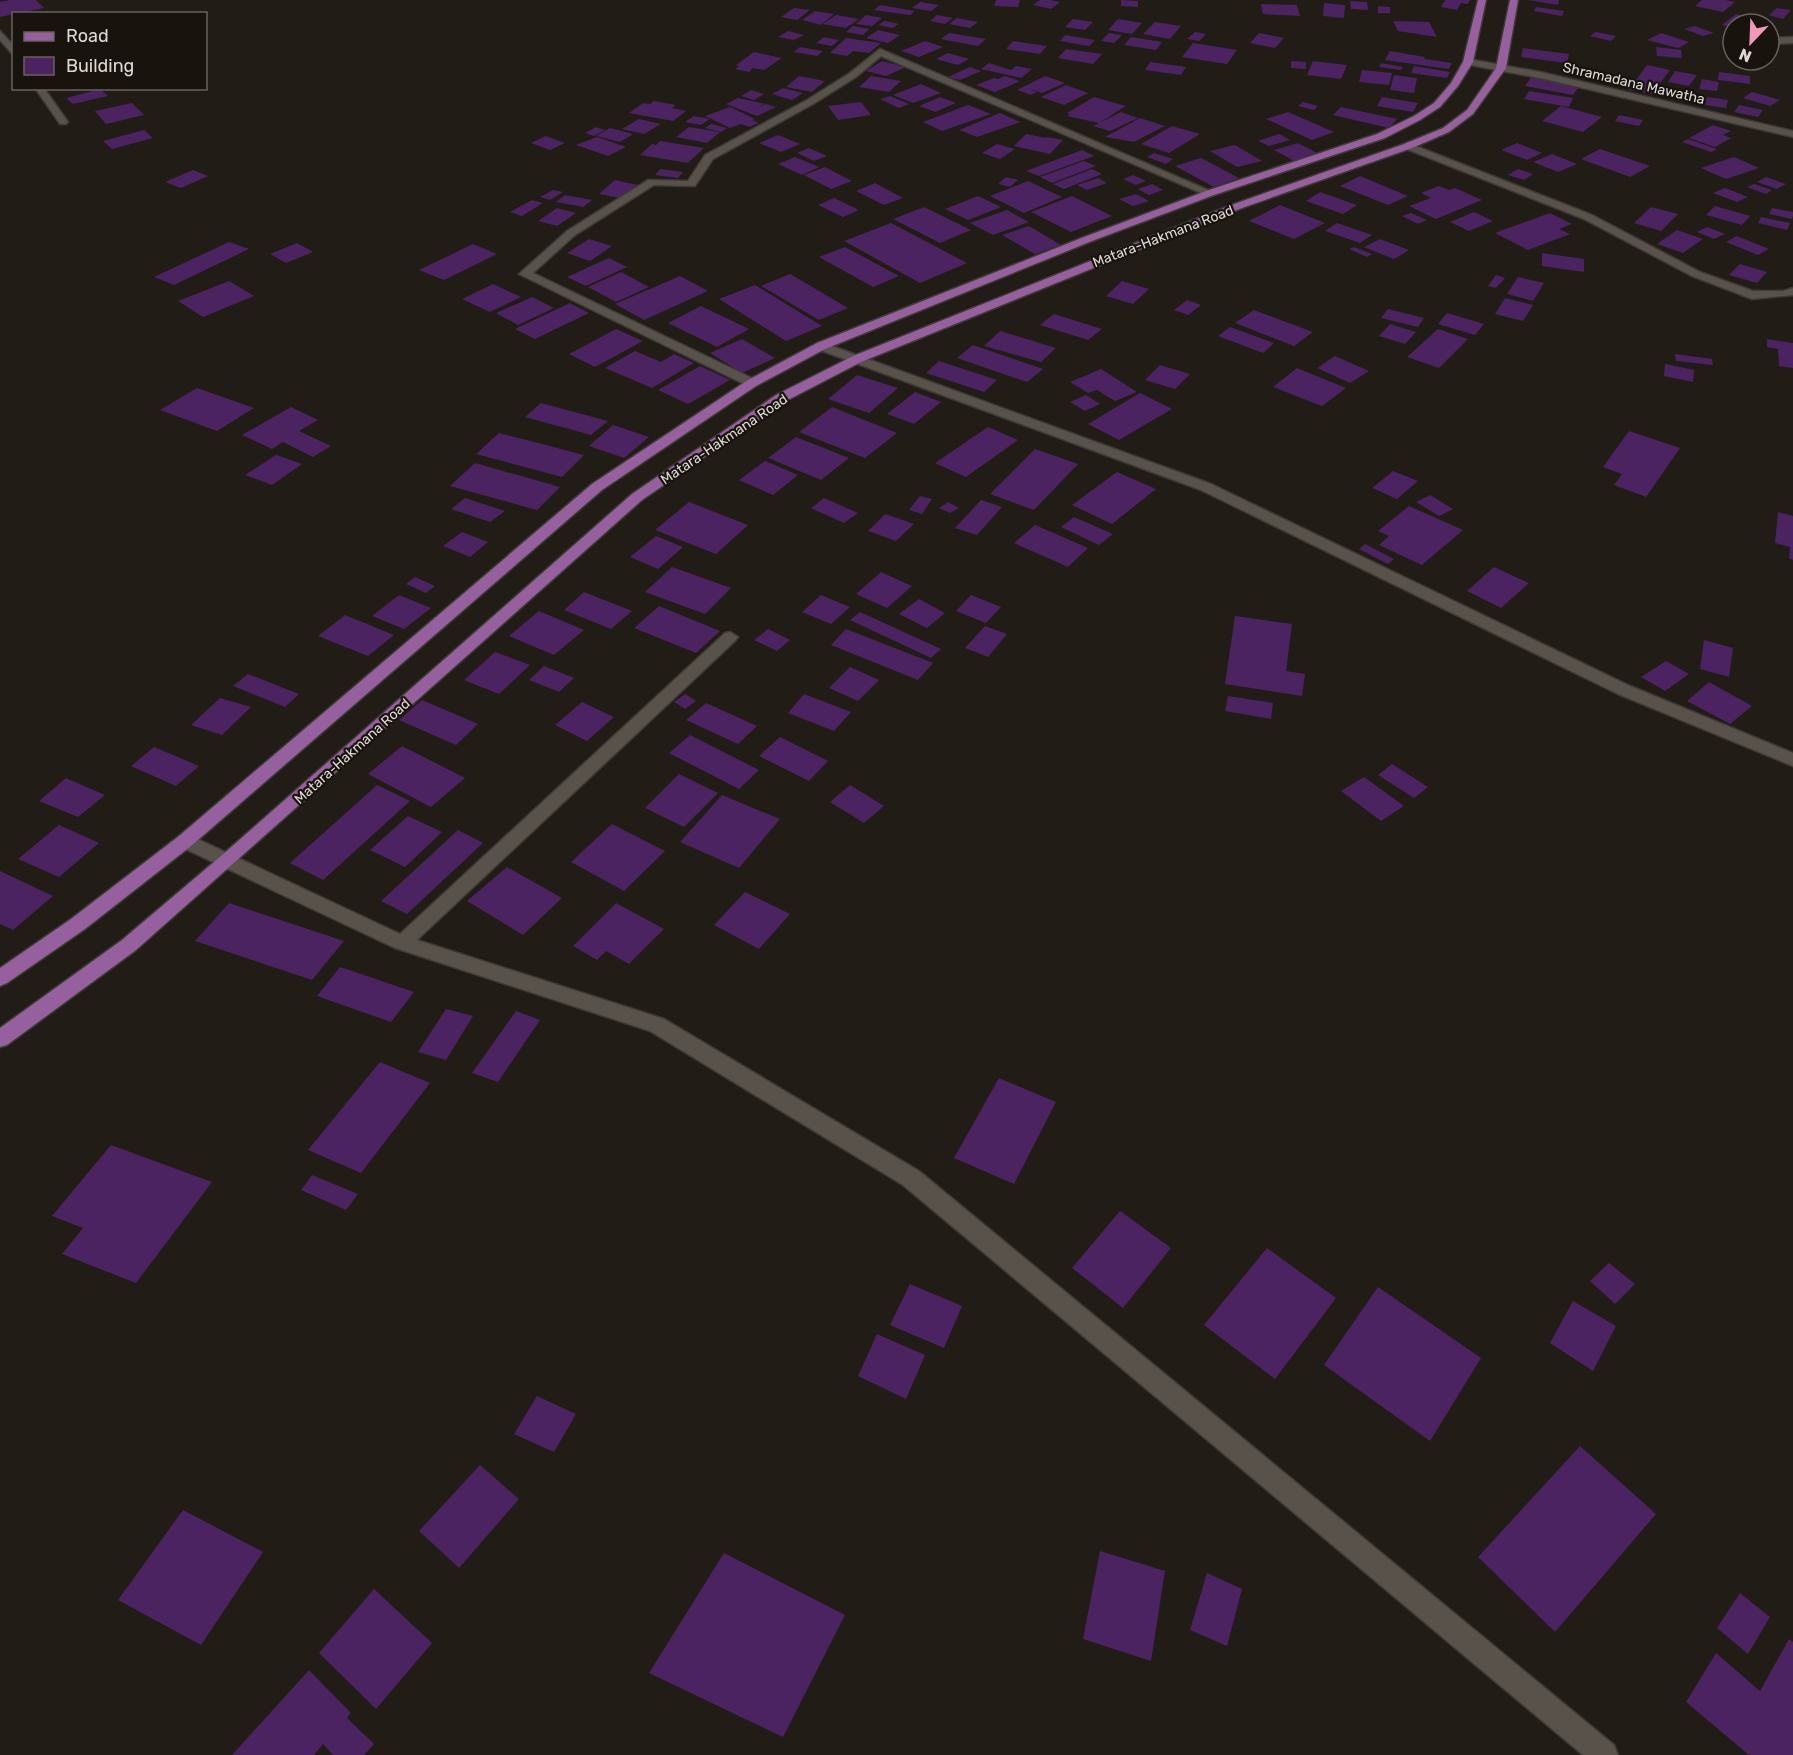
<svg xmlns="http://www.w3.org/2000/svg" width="1793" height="1755" font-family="Rubik,sans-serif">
<rect width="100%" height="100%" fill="#211c16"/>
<!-- building -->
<path fill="#4c2361" d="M10,0H36L44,8L0,17V2Z
M996,0H1020L1018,7L994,6Z
M1040,0H1050L1060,2L1051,9L1033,5Z
M1121,0L1138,1V7L1121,6Z
M1445,0H1470L1468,4L1461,3L1457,10L1441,7Z
M1528,0H1559L1558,5Z
M1702,0H1725L1735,2L1723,12L1695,6Z
M1350,1L1367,2L1368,10L1351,9Z
M920,2L939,5L931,11L912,8Z
M1324,3L1345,5L1344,18L1323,16Z
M1261,4L1297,5L1300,16L1263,14Z
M880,5L915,11L910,15L874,10Z
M1378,6L1390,7V13H1378Z
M1536,7L1564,11L1562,16L1534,11Z
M794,8L810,10L797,20L781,17Z
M1777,8L1791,10L1783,19L1769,15Z
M815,11L834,14L821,25L802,20Z
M1736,14L1763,20L1758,24H1733V27L1722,25Z
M836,15L859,19L846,28L823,24Z
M866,15L882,18L872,26L856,24Z
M937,15L953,18L945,24L930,21Z
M957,18L978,22L970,28L949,24Z
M1073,19L1093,22L1085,30L1065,27Z
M1118,19L1142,23L1132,34L1108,30Z
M885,21L899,24L892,28L878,25Z
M1393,21L1429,22L1437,37L1398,31Z
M1155,22L1181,26L1170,39L1143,34Z
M853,26L869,29L863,35L846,32Z
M1695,26L1714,33L1703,36L1684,29Z
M878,30L900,35L888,43L866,38Z
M788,31L804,35L794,40L778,37Z
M1195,32L1206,34L1199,41L1187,39Z
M1596,32L1616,36L1611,41L1590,36Z
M949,33L986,39L978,46L941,39Z
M1109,33L1122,35L1114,43L1101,41Z
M1259,33L1284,38L1275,48L1250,43Z
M1661,33L1689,42L1678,48L1647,40Z
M1065,35L1095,40L1089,46L1060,41Z
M824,37L839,40L832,46L816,43Z
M1131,37L1162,42L1156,50L1124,45Z
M846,38L881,43L869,53L853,51L847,56L830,53Z
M925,41L943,47L919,57L901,51Z
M1013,41L1047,46L1040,54L1006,49Z
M1193,43L1237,50L1227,64L1182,57Z
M800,47L823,51L817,56L794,52Z
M1656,47L1681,50L1682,58L1657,56Z
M1523,48L1569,54L1567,63L1521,57Z
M1066,49L1102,54L1093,64L1058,58Z
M1390,51L1425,57L1424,59L1452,63L1449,69L1385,60Z
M754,52L782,58L764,70L753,68L749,72L735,69L739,66L736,65Z
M948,53L969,59L958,65L936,59Z
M882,61L906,67L886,76L866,71Z
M1291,61L1306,62V69L1291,68Z
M1313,61L1347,65L1341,79L1307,75Z
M1150,62L1186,67L1181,75L1145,70Z
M989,63L1011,70L1016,66L1032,69L1021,78L981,69Z
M1381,63L1403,67L1401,70L1379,67Z
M1647,65L1670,70L1652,94L1629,90Z
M1414,66L1450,72L1447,78L1411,73Z
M970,67L981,71L960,80L948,77Z
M1362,70L1392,73L1389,85L1359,82Z
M1675,71L1697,75L1689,86L1668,82Z
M1719,72L1750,76V84L1718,80Z
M1394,75L1417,78L1414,93L1390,90Z
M799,76L825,81L812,92L786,87Z
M871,76L901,81L889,92L859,87Z
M1005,76L1020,81L995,92L976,85L994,78L998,79Z
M1045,76L1065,83L1042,93L1028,88L1037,92L1031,95L1017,90Z
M1532,76L1580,86L1573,95L1525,86Z
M1702,79L1719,82L1717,91L1699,89Z
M921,84L941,93L913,103L893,95Z
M1066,85L1088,93L1064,105L1041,97Z
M783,88L803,93L792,100L772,94Z
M100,89L108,96L73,104L66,98Z
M751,90L764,94L754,100L741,96Z
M1529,91L1573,98L1569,107L1524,99Z
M1752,92L1780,100L1770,106L1743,98Z
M890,96L909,104L899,108L880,99Z
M940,97L956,103L935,112L919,106Z
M1094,97L1126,106L1099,123L1067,116L1070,114L1067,113Z
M1382,97L1418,103L1413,112L1377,106Z
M1707,97L1728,100L1726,108L1705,105Z
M738,98L765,104L753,110L766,104L776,107L757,116L726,104Z
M654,101L676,105L672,108L686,111L673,121L629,113L643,103L650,104Z
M861,102L871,115L838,120L828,106Z
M1303,102L1318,106L1314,110L1298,106Z
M132,103L144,115L106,124L95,111Z
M968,105L991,114L942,131L923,122Z
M1739,105L1763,110L1758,117L1734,112Z
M1561,106L1602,117L1583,132L1542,121Z
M730,107L755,119L752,120L759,123L749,127L741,124L730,128L705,116Z
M1341,107L1397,119L1389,128L1333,115Z
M1121,112L1138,118L1110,131L1093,126Z
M1288,112L1334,132L1312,140L1266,119Z
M1000,113L1020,122L977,137L959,130Z
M1619,115L1643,120L1639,126L1615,121Z
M694,116L710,119L701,125L685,122Z
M1140,118L1165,126L1134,142L1105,137Z
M639,119L661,124L644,134L622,129Z
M711,124L727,128L721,132L705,128Z
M1713,125L1731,131L1723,135L1731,138L1715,147L1689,138Z
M1172,126L1200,134L1169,153L1141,144Z
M596,127L605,130L594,136L585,133Z
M689,127L720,132L707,143L676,137Z
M610,128L633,134L620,142L596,136Z
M144,130L153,138L112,149L103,141Z
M1026,134L1046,138L1047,137L1063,140L1050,154L1014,146Z
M1279,134L1290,140L1269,146L1258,141Z
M778,135L800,144L781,152L759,143Z
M546,136L565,143L550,150L531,143Z
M597,137L626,147L608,156L576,145Z
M1688,139L1717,149L1711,152L1682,142Z
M660,141L704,148L688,163L640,155L652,144L656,145Z
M1298,143L1321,155L1296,162L1274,150Z
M1517,143L1542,153L1527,160L1501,150Z
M997,144L1015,149L1000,159L982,153Z
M1235,145L1262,161L1237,167L1210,151Z
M809,148L827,156L814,161L797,153Z
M1600,149L1650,166L1630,177L1581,159Z
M1082,150L1094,156L1039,176L1026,171Z
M1154,153L1173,159L1166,164L1147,157Z
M1552,154L1577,164L1558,172L1533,162Z
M795,157L819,167L802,175L778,164Z
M1734,157L1759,168L1726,179L1701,168Z
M1201,158L1239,178L1214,187L1175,166Z
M1084,161L1096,166L1052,183L1040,177Z
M825,167L852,181L831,189L804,175Z
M660,169L683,172L678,178L655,175Z
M1092,169L1102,174L1064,189L1053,184Z
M1518,169L1533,174L1524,180L1508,175Z
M193,170L208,176L181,188L165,182Z
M1133,175L1146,181L1136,185L1123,179Z
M1360,176L1408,196L1388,205L1340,186Z
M1006,177L1018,180L1010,187L998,184Z
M1766,177L1786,184L1777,189L1757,182Z
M1098,178L1107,183L1087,190L1077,185Z
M615,180L642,186L626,199L599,194Z
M1028,181L1062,197L1024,213L990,196Z
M875,183L903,198L884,205L856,191Z
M1152,184L1163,190L1149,195L1138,189Z
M1754,184L1772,190L1766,194L1747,187Z
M1439,186L1449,190L1455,188L1482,200L1436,219L1409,206L1431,198L1421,193Z
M1725,188L1748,197L1737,202L1713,193Z
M553,190L563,192L550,200L540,197Z
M1320,192L1357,205L1343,214L1306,201Z
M1136,194L1149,201L1133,206L1119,199Z
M565,195L592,200L583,207L556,202Z
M978,196L1001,207L968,220L945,209Z
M1072,196L1112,216L1071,232L1031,212Z
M834,198L859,210L843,217L818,205Z
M532,200L543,203L522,216L510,212Z
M1280,205L1325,223L1294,239L1249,221Z
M1715,206L1750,216L1742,225L1706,215Z
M924,207L971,230L940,243L893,219Z
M1651,207L1678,214L1661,231L1634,223Z
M557,208L576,213L557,226L538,221Z
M1772,208L1793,212V216L1792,219L1769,214Z
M1007,210L1029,222L993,235L970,223Z
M1474,212L1493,221L1469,231L1450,222Z
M1411,213L1427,220L1418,224L1402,216Z
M1550,213L1572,224L1559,229L1570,234L1528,250L1495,233Z
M1761,217L1790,223L1787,230L1758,223Z
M891,223L967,263L920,283L844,241Z
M1337,223L1372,235L1360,243L1325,231Z
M1029,226L1061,245L1035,254L1002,235Z
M1707,227L1725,234L1714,239L1697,232Z
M1677,230L1703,239L1683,253L1657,244Z
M1737,236L1769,249L1758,255L1726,242Z
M589,239L612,246L590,261L567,253Z
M1380,239L1409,250L1394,259L1364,247Z
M229,242L249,249L174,285L154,277Z
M297,243L313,252L286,263L270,254Z
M473,244L497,254L444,280L419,270Z
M845,247L899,276L873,287L819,257Z
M1354,247L1372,254L1367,257L1349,249Z
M1542,253L1584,259V272L1542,266Z
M609,258L627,267L586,286L567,277Z
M1740,264L1767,272L1757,283L1729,275Z
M621,272L649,287L616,302L588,287Z
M790,274L848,308L819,320L761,286Z
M1496,275L1505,278L1496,288L1488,286Z
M680,276L708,291L644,320L615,304Z
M1518,277L1544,283L1533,301L1507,294Z
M229,281L254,296L203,317L178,301Z
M1122,281L1149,289L1133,304L1106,296Z
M493,284L521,297L490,312L462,299Z
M755,285L822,326L786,341L719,299Z
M532,297L554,308L518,325L496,313Z
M1505,298L1533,305L1523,321L1495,314Z
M1187,300L1201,305L1188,315L1174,310Z
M570,303L589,313L535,339L515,329Z
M701,306L749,329L717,347L668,323Z
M1388,309L1424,318L1418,327L1381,318Z
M1254,310L1313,332L1294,346L1235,323Z
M1447,313L1484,324L1475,335L1438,324Z
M1054,314L1102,329L1088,340L1040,325Z
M1390,324L1416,332L1405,344L1379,336Z
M1230,327L1274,343L1263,353L1218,336Z
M616,329L643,341L595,367L569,354Z
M1438,329L1468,339L1439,368L1407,357Z
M1000,331L1056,348L1041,362L984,346Z
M742,339L775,358L742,373L710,353Z
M1767,339L1793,343V368L1779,366L1778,349L1767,347Z
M973,345L1043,369L1027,382L957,358Z
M635,351L661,362L674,354L694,363L652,388L605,368Z
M1675,354L1712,359L1713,365L1676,361Z
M1335,356L1369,371L1350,383L1317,368Z
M939,361L997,380L984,392L926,373Z
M1665,364L1694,370L1693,382L1664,376Z
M1160,365L1190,374L1175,389L1145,380Z
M700,366L730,380L688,404L658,390Z
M1297,368L1346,388L1322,406L1273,387Z
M1101,369L1137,392L1115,401L1097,390L1088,393L1070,382Z
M857,375L898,388L869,413L828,399Z
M197,388L254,408L217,431L160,410Z
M915,392L941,402L914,424L887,414Z
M1140,393L1172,409L1119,440L1088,424Z
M1086,395L1100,404L1085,411L1070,402Z
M541,403L608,421L591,435L525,417Z
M291,407L318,420L299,431L331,446L313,457L283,442L272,449L242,435Z
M832,407L897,433L865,458L799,432Z
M613,425L649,437L624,458L589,446Z
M988,427L1018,440L966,477L935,463Z
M1629,431L1680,448L1646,497L1614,485L1622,474L1603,467Z
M499,433L584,455L562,477L476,454Z
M796,437L849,458L821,480L768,458Z
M1035,449L1078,464L1034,510L990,494Z
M276,455L302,464L272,485L245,475Z
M765,461L798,475L773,495L739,480Z
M475,463L560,487L537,510L450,486Z
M1393,471L1418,481L1397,499L1372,488Z
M1117,472L1156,489L1112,524L1072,505Z
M1430,495L1453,509L1439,516L1416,502Z
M920,496L932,499L922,514L909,510Z
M465,498L505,511L490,522L451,509Z
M824,498L858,513L844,523L811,508Z
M981,500L1002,507L977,535L955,528Z
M689,502L748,525L716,554L655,530Z
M948,502L959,508L950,513L939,508Z
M1409,506L1463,530L1422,565L1379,545L1389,536L1378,531Z
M1778,512L1793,516V560L1789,558L1790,547L1775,543Z
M885,514L914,524L896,541L868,531Z
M1074,517L1113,534L1099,545L1061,527Z
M1035,525L1088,548L1068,567L1014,543Z
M462,532L488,542L470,557L443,546Z
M656,536L683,547L658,569L630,557Z
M1365,544L1394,559L1388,564L1359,549Z
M672,567L731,588L705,614L645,592Z
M1494,567L1529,583L1501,608L1467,591Z
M881,572L912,586L887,608L856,594Z
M415,577L435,586L426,593L406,584Z
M584,592L632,611L611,629L564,610Z
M399,595L431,608L404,629L372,616Z
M821,595L850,607L831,624L802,612Z
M971,595L1001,607L986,623L956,611Z
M919,599L945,613L927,628L899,614Z
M659,606L720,631L696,653L634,628Z
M539,611L584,630L554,655L509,636Z
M860,612L941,649L931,658L850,620Z
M345,615L394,635L368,656L318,636Z
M1235,616L1292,624L1286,671L1305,674L1302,696L1225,684Z
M985,626L1007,634L988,657L965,648Z
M768,629L790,640L777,651L754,640Z
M846,629L933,663L918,680L831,645Z
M1704,640L1733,648L1729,677L1700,669Z
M495,652L530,665L499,694L464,680Z
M1666,661L1689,674L1665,691L1641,677Z
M544,666L574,678L559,692L529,680Z
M850,667L879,680L858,701L829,688Z
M248,674L299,694L285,707L233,686Z
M1709,682L1752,706L1730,724L1687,701Z
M685,694L696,701L685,709L674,702Z
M804,694L851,712L834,731L788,713Z
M1228,696L1273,703L1271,719L1225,711Z
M220,698L251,707L222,735L191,725Z
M422,700L478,724L456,745L399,720Z
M582,702L614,717L587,741L555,725Z
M706,703L757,726L738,744L686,720Z
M690,735L759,770L739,789L669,753Z
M780,737L828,761L809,781L759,756Z
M402,746L465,778L431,807L368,774Z
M154,747L199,766L176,786L131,766Z
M1392,764L1428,787L1414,798L1378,775Z
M679,774L718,793L684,827L645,808Z
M1364,777L1404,806L1381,821L1341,791Z
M66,778L105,795L78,817L39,801Z
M377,785L410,801L323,880L290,863Z
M850,785L884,806L864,823L830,802Z
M722,795L780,819L739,868L680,842Z
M408,816L442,832L405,867L370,850Z
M612,824L665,851L624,891L571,862Z
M59,825L99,843L59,877L18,859Z
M458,830L483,843L407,914L381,901Z
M507,867L562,898L523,935L467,901Z
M0,871L53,896L13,930L0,924Z
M745,892L790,914L759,949L714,925Z
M229,903L344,941L312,980L195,941Z
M616,903L664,929L629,964L606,951L597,960L573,946Z
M340,967L414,992L391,1022L317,996Z
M446,1009L473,1016L446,1060L418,1052Z
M516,1011L540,1020L498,1082L472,1073Z
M380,1062L430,1083L361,1173L308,1150Z
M999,1078L1056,1102L1014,1184L954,1158Z
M111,1145L212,1182L136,1283L62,1254L83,1228L52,1216Z
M312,1175L358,1194L346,1210L301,1190Z
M1120,1211L1171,1248L1123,1308L1072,1268Z
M1267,1248L1336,1298L1275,1379L1204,1325Z
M1609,1263L1635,1284L1615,1304L1590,1281Z
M910,1284L962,1306L944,1348L890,1325Z
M1378,1287L1481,1358L1430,1441L1324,1365Z
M1573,1301L1616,1326L1593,1371L1550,1343Z
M877,1334L925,1355L906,1399L858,1376Z
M537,1396L576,1414L554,1452L514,1434Z
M1580,1446L1656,1514L1555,1632L1478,1557Z
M480,1465L519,1499L459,1568L419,1531Z
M183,1510L263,1552L201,1645L118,1600Z
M1100,1551L1165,1571L1151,1661L1083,1639Z
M724,1553L845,1615L783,1737L649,1673Z
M1207,1573L1242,1589L1227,1646L1190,1630Z
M374,1589L432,1643L376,1709L319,1653Z
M1740,1593L1770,1617L1748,1654L1717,1628Z
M1789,1639L1793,1642V1755H1749L1686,1702L1716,1653L1760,1691Z
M309,1670L351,1713L347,1718L374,1744L364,1755H333L323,1744L314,1755H232Z"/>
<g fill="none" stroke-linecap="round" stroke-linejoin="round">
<!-- minor casing -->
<g stroke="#3d3935" stroke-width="3">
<path id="minor" d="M0,31L14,46V56L0,40Z
M1793,37V43L1773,44L1769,42L1773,38Z
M880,49L1215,193L1214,195H1206L881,56L856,77L813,104L713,159L695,186L654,185L575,235L533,273L756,380L758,383L756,386H748L519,274L567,231L648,180L688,181L705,155L807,100L850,73Z
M1468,59L1540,72L1793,131V137L1540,78L1465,64V60Z
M35,88H44L68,122L66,124H60Z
M1408,143L1592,215L1700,272L1753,291H1783L1793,288V295L1752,299L1692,276L1584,219L1404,148V144Z
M821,342L1211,484L1630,686L1793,753V766L1618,694L1201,490L817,349V343Z
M730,632L738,637L735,641L417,940L664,1019L919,1171L1614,1745L1618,1755H1583L903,1185L650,1031L395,948L179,846L176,841L179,836L185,835L191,836L400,934L725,633Z"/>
</g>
<!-- major casing -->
<g stroke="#3d3935" stroke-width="3">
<path id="major" d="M1478,0H1486L1473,62L1458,86L1440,107L1420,120L1385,138L1214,195L1092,241L825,349L756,386L602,490L191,846L85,929L7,983L0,986V968L71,919L179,836L592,484L748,380L817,343L1084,237L1206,191L1377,134L1414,116L1434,103L1451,83L1463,62Z
M1510,0H1518L1506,68L1473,114L1449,132L1412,148L1242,208L861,362L786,401L642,500L136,950L7,1045L0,1047V1028L122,940L221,856L632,494L776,395L853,356L1113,252L1234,204L1404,144L1443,128L1467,110L1496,68Z"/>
</g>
<!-- minor -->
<use href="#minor" fill="#58524b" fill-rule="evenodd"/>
<!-- major -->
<use href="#major" fill="#965f9d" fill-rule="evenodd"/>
</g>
<g text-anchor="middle" stroke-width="4.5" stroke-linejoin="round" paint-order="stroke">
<!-- far-street labels -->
<g font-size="14" fill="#ddd9d5" stroke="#18130d">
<text transform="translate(1634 83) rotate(13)" y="5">Shramadana Mawatha</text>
<text transform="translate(1163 236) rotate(-21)" y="5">Matara-Hakmana Road</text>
<text transform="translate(724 439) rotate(-34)" y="5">Matara-Hakmana Road</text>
<text transform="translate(352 751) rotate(-42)" y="5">Matara-Hakmana Road</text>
</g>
</g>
<!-- legend -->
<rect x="12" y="12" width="195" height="78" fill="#18130d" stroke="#67625d" stroke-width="1.5"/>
<rect x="24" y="32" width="30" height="9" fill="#965f9d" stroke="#67625d" stroke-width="1.5"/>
<text x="66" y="42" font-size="18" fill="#ddd9d5">Road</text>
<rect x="24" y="57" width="30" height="18" fill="#4c2361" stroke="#67625d" stroke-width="1.5"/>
<text x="66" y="72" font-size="18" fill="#ddd9d5">Building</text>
<!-- north arrow -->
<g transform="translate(1751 42) rotate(203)"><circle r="28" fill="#18130d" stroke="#67625d" stroke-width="1.5"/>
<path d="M0-4.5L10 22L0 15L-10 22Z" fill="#f09ab7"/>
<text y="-9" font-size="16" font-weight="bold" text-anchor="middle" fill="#ddd9d5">N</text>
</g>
</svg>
